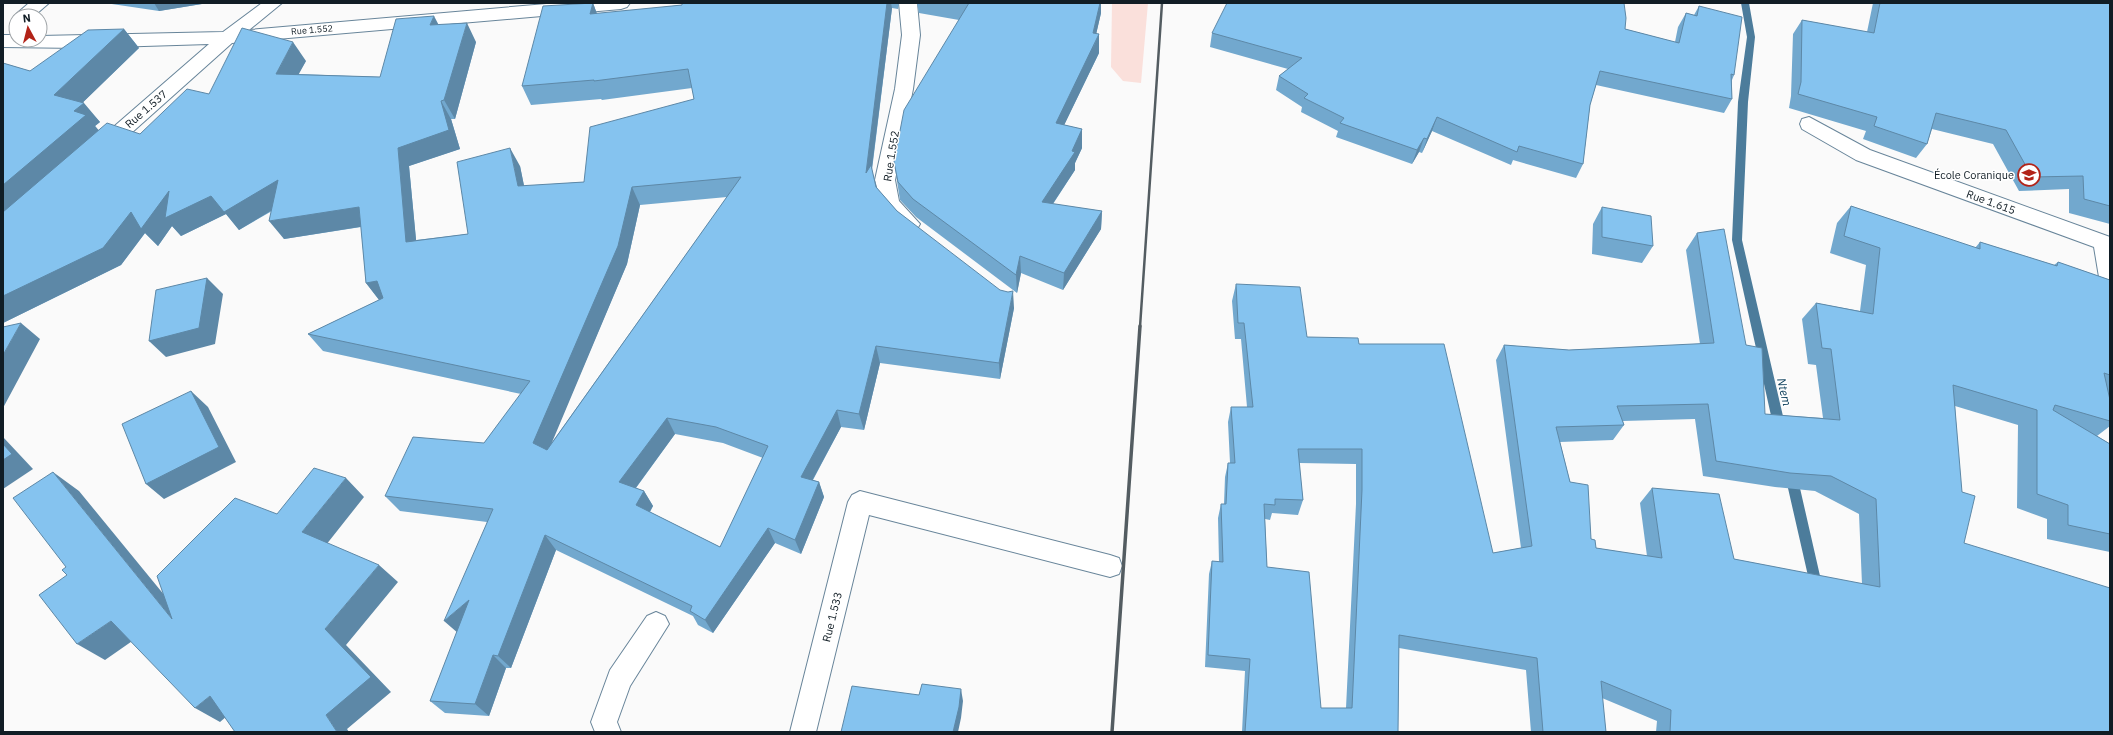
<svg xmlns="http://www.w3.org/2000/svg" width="2113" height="735" font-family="'IBM Plex Sans',sans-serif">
<rect width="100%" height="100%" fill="#fafafa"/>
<!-- green -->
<path fill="#fae0db" d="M1112,3H1148L1141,83L1123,81L1111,67Z"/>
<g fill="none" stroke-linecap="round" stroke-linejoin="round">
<!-- stream -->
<path fill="#4c7c9b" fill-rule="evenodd" d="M1741,3H1749L1755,37L1748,102L1742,240L1786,429L1784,432L1780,434L1776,432L1774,429L1732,240L1738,102L1747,37Z
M1791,470L1795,471L1797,475L1823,589L1821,593L1817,595L1813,593L1811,589L1785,475L1787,471Z"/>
<!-- street casing -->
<g stroke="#68859a" stroke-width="2">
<path id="street" d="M29,3H49L34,16H16V19L14,16Z
M262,3H282L249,30L558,3H630L627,7L621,9L232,43L109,153L102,155L95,153L92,148L95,143L209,44L79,48L3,47V35H16V40H40V36L223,32Z
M899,3H917L920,35L913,89L895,180L899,201L920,224L917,229L910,232L903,229L883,209L875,180L895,89L902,35Z
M1809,117L1870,150L2110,237V291L2103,289L2100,283L2094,247L1856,160L1802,129L1800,124L1802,119Z
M860,491L1110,555L1119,558L1122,566L1119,574L1110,577L869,515L816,732H790L848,502L852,495Z
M656,612L665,616L669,624L630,686L617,722L621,732H595L591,722L610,670L647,616Z"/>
</g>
<!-- street -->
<use href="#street" fill="#fff" fill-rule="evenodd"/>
<!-- rail-far1 -->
<path stroke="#535c61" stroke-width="2.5" d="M1140,327L1162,3"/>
<!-- rail -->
<path stroke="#535c61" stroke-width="3.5" d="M1112,732L1140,326"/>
</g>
<!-- wall -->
<path fill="#72a8ce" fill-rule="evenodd" d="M105,3H208L159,11Z
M593,3L597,14L682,5V3H899L898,9L892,8L872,170L876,187L897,211L1014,308L1000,379L880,363L864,430L841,427L813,480L819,482L824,497L801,554L775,543L713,633L698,625L693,616L556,550L511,668H506L489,716L445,713L430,701L457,633L487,522L400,511L385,496L484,443L521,394L323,351L308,334L379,300L366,283L361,227L284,239L272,211L239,230L226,214L181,236L172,226L158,246L145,233L121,265L3,323V63L30,71L124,29L139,48L82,103L100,122L95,126L98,130L140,134L209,94L306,61L298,74L380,77L438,25L476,42L455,119H451L460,149L409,166L416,240L468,234L520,166L524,186L584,182L694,99L692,88L602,100L601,99L531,105L522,86ZM727,197L550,445L627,264L640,205ZM675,434L723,443L763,458L720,547L650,512L653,506L644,491L636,488Z
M917,3H1101V13L1096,34H1099V53L1064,125L1082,129V148L1075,163V170L1053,204L1102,211L1101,229L1063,290L1021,273L1017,293L916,217L900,200L894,162L959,20L919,13Z
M1873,3H2110V224L2069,213V189L2019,191L1993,144L1932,129L1927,144L1916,158L1863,139L1866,131L1789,108L1791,96L1793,34L1802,20L1867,32Z
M1699,6L1734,75L1732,80V99L1724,113L1596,85L1590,105L1583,164L1576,178L1513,160L1511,165L1432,131L1422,153L1419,152L1412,164L1336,137L1338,131L1301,112L1302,107L1276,90L1279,76L1288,69L1210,47L1212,33L1625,29L1675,42L1678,27L1686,13L1694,15Z
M1851,206L1975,248L1980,242L2054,265L2058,262L2110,280V396H2109L2110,400V426L2097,436L2110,444V552L2047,539V519L2017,508L2018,425L1955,406L1964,543L2110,732H1656L1657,721L1602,698L1606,732H1531L1526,670L1399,648L1398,732H1242L1245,671L1205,667L1209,574L1212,561L1219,562L1218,518L1221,504H1224L1225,477L1228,463H1230L1228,422L1231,407H1247L1241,339H1235L1232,301L1236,284L1307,337L1359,344L1493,553L1521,548L1496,360L1504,345L1569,350L1700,344L1686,250L1697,233L1746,345L1765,414L1823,418L1816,365L1808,364L1802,319L1816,303L1860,311L1866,265L1830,253L1837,223ZM1695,419L1703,476L1775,487L1815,491L1859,514L1862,584L1734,559L1652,488L1640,503L1647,556L1596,548L1591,539L1570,482L1560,442L1613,440L1624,425L1623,421ZM1299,463L1356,464V504L1346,708H1321L1267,567L1265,519L1270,520L1272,513L1298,515L1303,500Z
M1602,207L1653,246L1642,263L1592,254L1593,224Z"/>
<!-- shaded-wall -->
<path fill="#5d88a7" d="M154,3H208L159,11Z
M593,3L600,22L590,14Z
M887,3H891L892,8L869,191L866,173Z
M1100,3H1101V13L1093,48L1099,34V53L1056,142V123L1093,33Z
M434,16L444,35L430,25Z
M467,23L476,42L455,119L444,100Z
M124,29L139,48L71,114L54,95Z
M293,42L306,61L289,92L276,74Z
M441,101L451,119L460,149L409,166L418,260L406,242L398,148Z
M84,103L100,122L95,126L102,134L3,220V185L74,111Z
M1437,117L1432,131L1422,153L1427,139Z
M1082,129V148L1075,163V170L1042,220V202L1072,151Z
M1424,138L1419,152L1412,164L1417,150Z
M510,148L520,166L528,205L518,186Z
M278,180L292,198L239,230L226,214L181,236L172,226L158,246L145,233L121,265L3,323V296L131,212L169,191Z
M632,187L640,205L627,264L545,459L533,443Z
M359,207L372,225L284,239L269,221Z
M1102,211L1101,229L1063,290L1064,273Z
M1020,256L1021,273L1017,293L1016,275Z
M207,278L223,294L215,344L166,357L149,341Z
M377,281L390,298L380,301L366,283Z
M1013,291L1014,308L1000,379L999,363Z
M21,323L40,339L3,408V355Z
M876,346L880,363L864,430L859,414Z
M191,391L208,407L236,462L164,499L146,484Z
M837,410L841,427L806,492L801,477Z
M667,418L675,434L629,497L619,482Z
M3,437L33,469L3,489Z
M53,472L79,491L197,635L172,619Z
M346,478L364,497L322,550L302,532Z
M819,482L824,497L801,554L795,540Z
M644,491L653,506L645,520L636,505Z
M768,528L775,543L713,633L705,620Z
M545,535L556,550L511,668L498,656Z
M379,565L398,582L346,645L391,692L347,729L349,732H337L326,715L325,629Z
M469,600L459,634L444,621Z
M111,621L138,637L105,660L77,644Z
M493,655L506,668L489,716L475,704Z
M961,689L963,701L961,718L958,732H953Z
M210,696L234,710L220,722L195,708Z"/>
<!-- building -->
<path fill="#85c3ef" stroke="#5d88a7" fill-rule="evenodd" d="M593,3L590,14L682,5V3H887L866,173L871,165L876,187L897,211L1000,290L1008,292L1013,291L999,363L876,346L859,414L837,410L801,477L819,482L795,540L768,528L705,620L690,611L692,606L545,535L498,656L493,655L475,704L430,701L469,600L444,621L493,509L385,496L413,437L484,443L530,381L308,334L383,298L377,281L366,283L359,207L269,221L278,180L224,212L211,196L165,218L169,191L141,229L131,212L103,248L3,296V212L107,123L140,134L187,89L209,94L242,28L293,42L276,74L380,77L396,19L434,16L430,25L467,23L444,100L441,101L449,130L398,148L406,242L468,234L457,162L510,148L518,186L584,182L590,127L694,99L688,69L594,81V80L522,86L543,6ZM741,177L547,450L533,443L618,246L632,187ZM667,418L716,427L768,446L720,547L636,505L644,491L619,482Z
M969,3H1100L1093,33L1099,34L1056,123L1082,129L1072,151L1075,152L1042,202L1102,211L1064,273L1020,256L1016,275L913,199L898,182L894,162L904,110Z
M1227,3H1624L1626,18L1625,29L1679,43L1686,13L1697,16L1699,6L1742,17L1734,75L1731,74L1732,99L1600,71L1590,105L1583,164L1519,146L1517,152L1437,117L1427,139L1424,138L1417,150L1340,123L1344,118L1304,98L1308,94L1279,76L1302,58L1212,33Z
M1880,3H2110V206L2084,199L2083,176L2032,177L2006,130L1936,113L1927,144L1874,126L1877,117L1798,94L1801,82L1802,20L1874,33Z
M124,29L54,95L84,103L74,111L86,115L3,185V63L30,71L88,30Z
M1851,206L1980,249V242L2057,266L2058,262L2110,280V375L2104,373L2110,400V421L2055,405L2053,410L2110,444V534L2068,525V505L2037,494V410L1953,385L1962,492L1975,496L1964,543L2110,588V732H1670L1671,710L1601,681L1606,732H1543L1537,658L1399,635L1398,732H1245L1250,659L1208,655L1212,561L1223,562L1221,504H1226L1228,463H1235L1231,407H1253L1244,323H1238L1236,284L1300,287L1307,337L1358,338L1359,344H1444L1493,553L1532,546L1504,345L1569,350L1714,343L1697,233L1724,229L1746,345L1762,348L1765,414L1840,420L1831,349L1822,348L1816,303L1873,314L1880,248L1844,236ZM1708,404L1716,461L1790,473L1831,476L1876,499L1880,587L1734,559L1719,494L1652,488L1662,558L1596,548L1595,540L1591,539L1588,485L1570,482L1556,427L1624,425L1617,406ZM1298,449H1362V490L1352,708H1321L1309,572L1267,567L1264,504L1275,505V499L1303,500Z
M1602,207L1651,216L1653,246L1602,237Z
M207,278L199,328L149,341L156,290Z
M21,323L3,355V327Z
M191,391L219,447L146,484L122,424Z
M3,444L12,454L3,460Z
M314,468L346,478L302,532L379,565L325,629L371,677L326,715L337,732H235L210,696L195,708L111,621L77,644L39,595L67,575L62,570L66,567L13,498L53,472L172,619L157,576L235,498L277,514Z
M922,684L961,689L959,707L953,732H841L852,686L919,695Z"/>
<!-- icons -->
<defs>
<g id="school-ring" transform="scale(1.15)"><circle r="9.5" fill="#fff" stroke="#b22318" stroke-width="1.5"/><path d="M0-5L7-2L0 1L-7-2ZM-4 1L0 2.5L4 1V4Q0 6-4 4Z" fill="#b22318"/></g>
</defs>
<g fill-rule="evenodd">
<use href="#school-ring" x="2029" y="175"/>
</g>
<g text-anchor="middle" stroke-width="3" stroke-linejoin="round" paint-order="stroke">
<!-- far-street labels -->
<g font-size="9" fill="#111d25" stroke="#fff">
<text transform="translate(312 30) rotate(-5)" y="3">Rue 1.552</text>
</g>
<!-- street labels -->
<g font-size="11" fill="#111d25" stroke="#fff">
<text transform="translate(146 109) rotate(-41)" y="4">Rue 1.537</text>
<text transform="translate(891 156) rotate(-81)" y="4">Rue 1.552</text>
<text transform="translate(1991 202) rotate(20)" y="4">Rue 1.615</text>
<text transform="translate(832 617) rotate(-76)" y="4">Rue 1.533</text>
</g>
<!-- poi labels -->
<g font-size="11" fill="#111d25" stroke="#fff" text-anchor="end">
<text x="2014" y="179">École Coranique</text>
</g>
<!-- water labels -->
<g font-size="12" font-style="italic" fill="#053956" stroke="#fff">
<text transform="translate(1784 392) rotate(77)" y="4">Ntem</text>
</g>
</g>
<!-- border -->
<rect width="2113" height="735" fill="none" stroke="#111d25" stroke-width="8"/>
<!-- north arrow -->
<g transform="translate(28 28) rotate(353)"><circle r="19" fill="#ffffff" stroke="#a0a5a8"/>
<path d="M0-3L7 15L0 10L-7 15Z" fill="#b22318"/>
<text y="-6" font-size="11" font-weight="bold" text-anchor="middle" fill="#111d25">N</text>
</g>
</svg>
